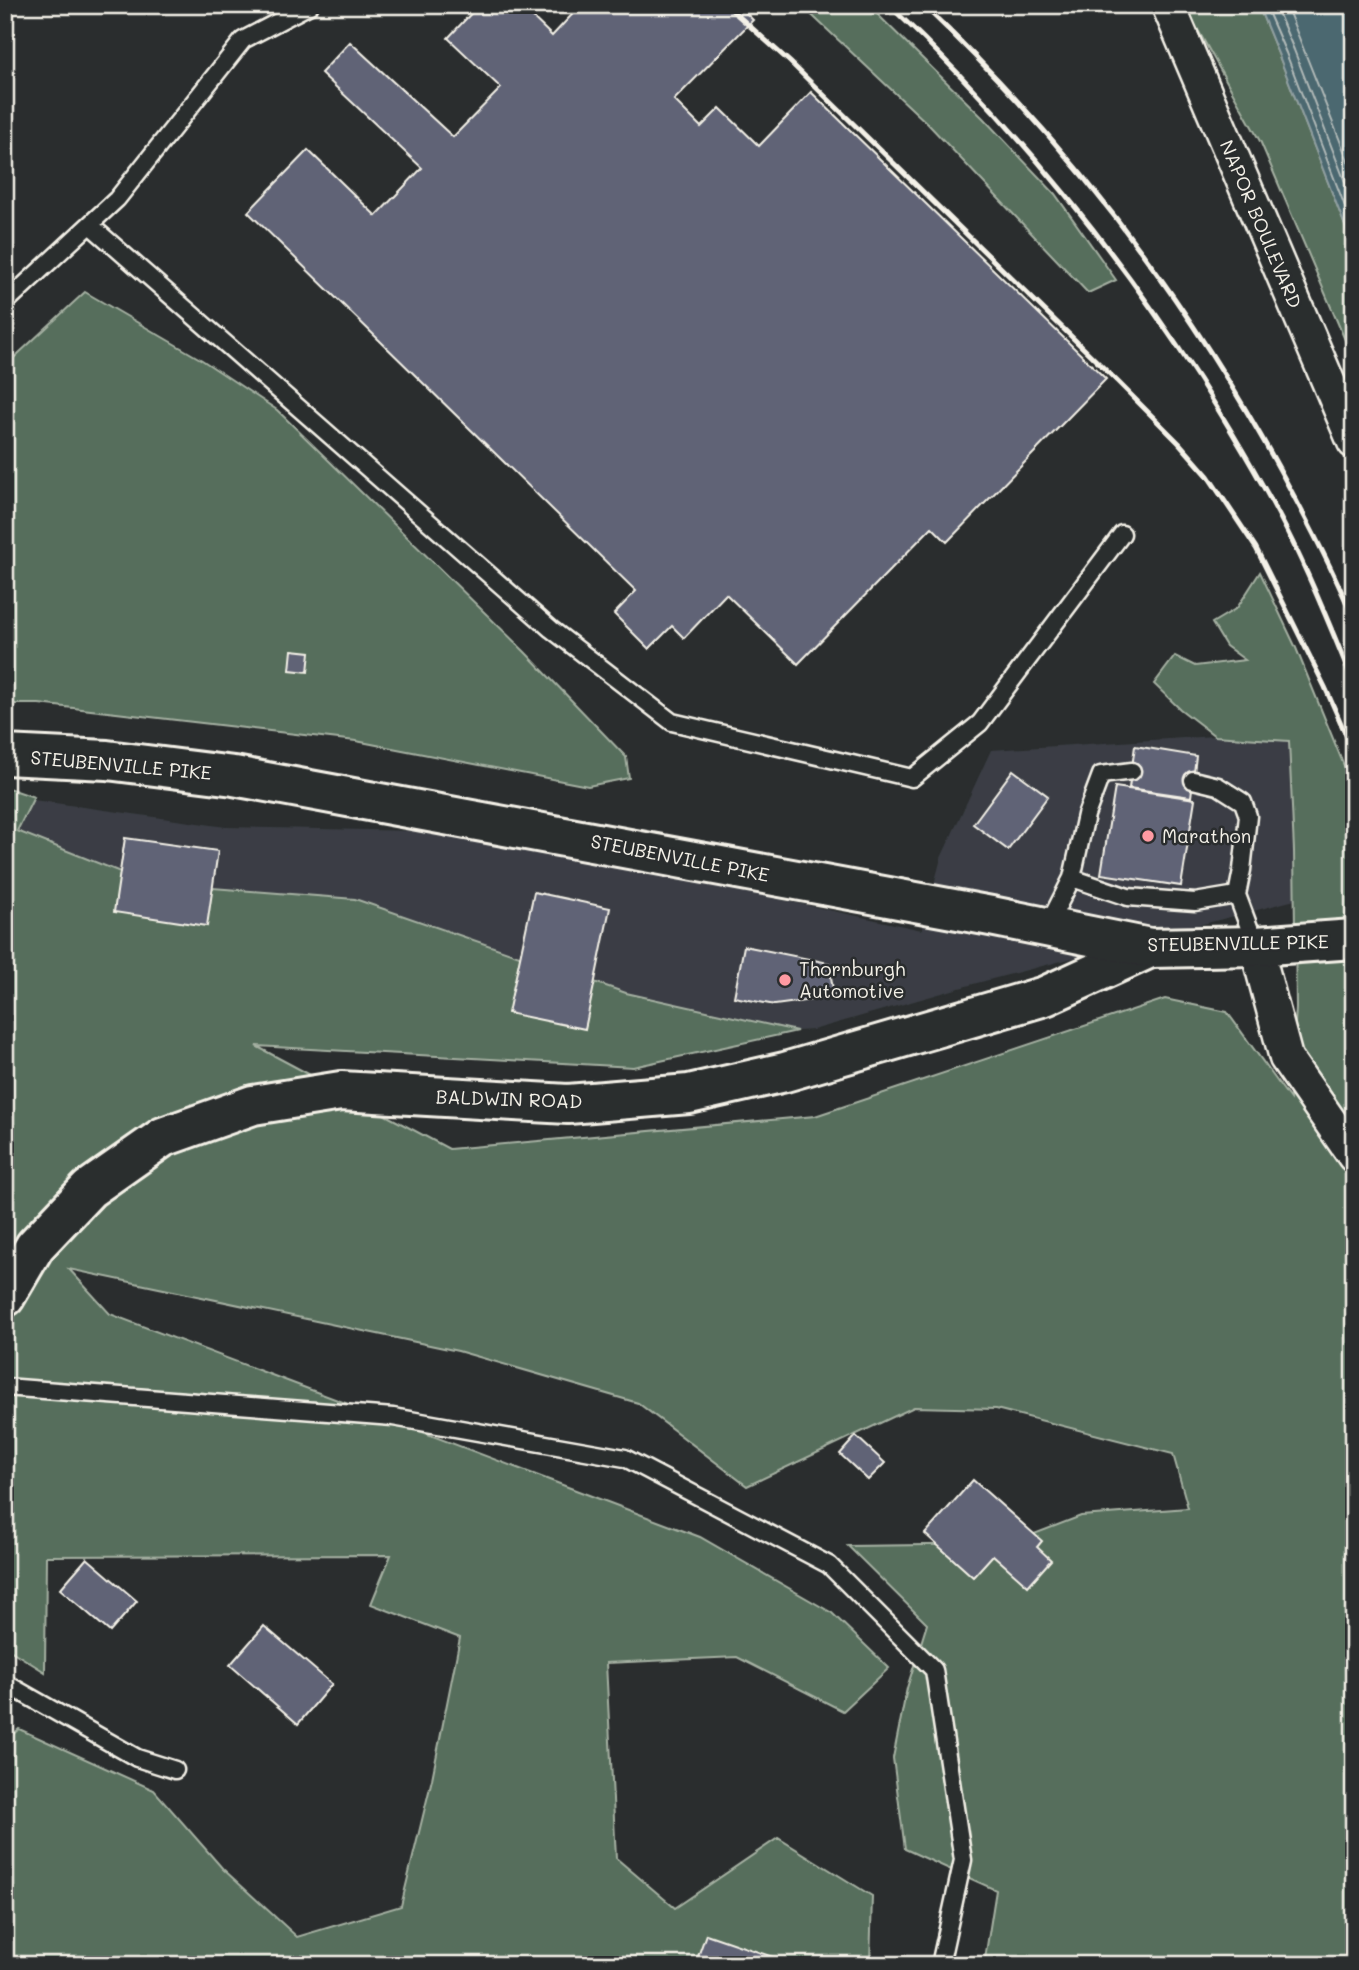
<svg xmlns="http://www.w3.org/2000/svg" width="1359" height="1970" font-family="Mali,sans-serif">
<rect width="100%" height="100%" fill="#2a2d2e"/>
<filter id="ink" filterUnits="userSpaceOnUse"><feTurbulence type="fractalNoise" baseFrequency=".0143" numOctaves="2"/><feDisplacementMap in="SourceGraphic" scale="14" xChannelSelector="R" yChannelSelector="G"/><feConvolveMatrix kernelMatrix="1 2 1 2 8 2 1 2 1" color-interpolation-filters="sRGB"/></filter>
<g filter="url(#ink)">
<!-- built -->
<path fill="#3a3e44" d="M1215,736L1289,741L1295,900L977,983L813,1030L624,1043L5,921V796L226,827L468,832L922,930L941,858L991,750Z"/>
<!-- green -->
<path fill="#566e5c" stroke="#a5b0a2" stroke-width="2" d="M801,5H868L983,118L1055,194L1116,280L1088,293L928,124Z
M1184,5H1258L1279,56L1354,249V361L1261,143Z
M85,292L202,360L277,410L525,652L626,757L629,778L588,786L356,741L39,704H5V366Z
M1260,572L1296,648L1354,790V1965H984L996,1890L905,1849L893,1758L907,1688L927,1624L848,1546L1008,1544L1081,1516L1188,1508L1173,1454L996,1409L914,1407L747,1486L638,1403L458,1351L69,1269L110,1314L700,1537L832,1613L889,1668L843,1711L737,1657L606,1663L616,1858L675,1908L778,1838L872,1896L870,1965H5V1741L19,1729L154,1790L223,1869L297,1937L401,1906L432,1779L460,1638L371,1604L391,1555L46,1556L45,1672L5,1647V787L34,797L17,831L148,883L355,899L626,993L797,1031L633,1067L256,1046L449,1149L815,1116L1165,999L1227,1012L1290,1099L1296,1008L1294,851L1289,741L1215,736L1180,709L1154,684L1175,656L1195,666L1245,660L1226,646L1212,623L1237,608Z"/>
<!-- water -->
<path fill="#4c6770" stroke="#8f9ea0" stroke-width="2" d="M1258,5H1354V249L1279,56Z"/>
<g fill="none" stroke-linecap="round" stroke-linejoin="round">
<!-- shore -->
<path stroke="#b1bab8" stroke-width="2" d="M1265,5L1286,53L1354,230
M1275,5L1294,50L1354,205
M1286,5L1354,176"/>
</g>
<!-- building -->
<path fill="#606476" stroke="#f4f1e8" stroke-width="2" d="M479,5H520L552,36L581,5H738L753,20L674,100L701,127L720,108L759,146L811,92L1106,379L947,542L932,527L798,664L726,594L684,638L672,626L649,649L614,614L636,591L248,212L308,150L376,216L422,168L321,73L350,42L453,137L501,88L448,38Z
M292,650L310,652L308,672L290,670Z
M1135,746L1196,756L1191,797L1129,788Z
M1013,770L1048,796L1008,850L973,824Z
M1115,787L1195,799L1181,886L1101,874Z
M125,838L218,851L207,926L114,912Z
M534,892L610,908L585,1029L508,1013Z
M744,946L829,963L834,997L775,1005L734,997Z
M856,1436L885,1463L868,1480L840,1454Z
M973,1480L1042,1541L1037,1547L1051,1560L1028,1586L993,1555L973,1577L925,1534Z
M87,1558L137,1601L110,1632L60,1589Z
M264,1626L332,1684L298,1724L230,1665Z
M706,1934L796,1965H695Z"/>
<g fill="none" stroke-linecap="round" stroke-linejoin="round">
<!-- service casing -->
<g stroke="#f4f1e8" stroke-width="21">
<path id="service" d="M90,225L551,629L672,722L912,778L980,723L1122,534
M5,303L117,199L243,40L310,5
M1193,780L1218,786L1243,802L1248,816L1242,870L1237,895L1256,946
M1072,878L1128,897L1195,902L1237,895
M1047,927L1072,878L1086,815L1101,775L1132,771
M5,1387L393,1417L625,1458L829,1565L934,1670L963,1860L940,1965
M5,1683L137,1758L175,1770"/>
</g>
<!-- minor casing -->
<g stroke="#f4f1e8" stroke-width="37">
<path id="minor" d="M1168,5L1354,442
M1256,946L1286,1058L1354,1156"/>
</g>
<!-- tertiary casing -->
<g stroke="#f4f1e8" stroke-width="44">
<path id="tertiary" d="M5,1297L35,1246L89,1189L163,1137L253,1105L341,1091L568,1104L689,1094L785,1072L1045,996L1150,948"/>
</g>
<!-- secondary casing -->
<g stroke="#f4f1e8" stroke-width="44">
<path id="secondary" d="M5,755L107,760L234,776L991,916L1150,948L1256,946L1354,939"/>
</g>
<!-- service -->
<use href="#service" stroke="#2a2d2e" stroke-width="16"/>
<!-- minor -->
<use href="#minor" stroke="#2a2d2e" stroke-width="32"/>
<!-- tertiary -->
<use href="#tertiary" stroke="#2a2d2e" stroke-width="38"/>
<!-- secondary -->
<use href="#secondary" stroke="#2a2d2e" stroke-width="38"/>
<!-- rail -->
<path stroke="#f4f1e8" stroke-width="5" d="M726,5L790,62L1117,381L1179,443L1208,476L1256,548L1325,687L1354,753
M889,5C1008,117 1110,241 1199,379C1230,428 1260,478 1286,529C1312,580 1333,632 1354,685
M923,5C1066,140 1187,299 1281,472C1307,520 1333,569 1354,620"/>
</g>
</g>
<!-- markers -->
<g fill="#ff9aa2" stroke="#2a2d2e" stroke-width="2.5">
<circle cx="1148" cy="836" r="7"/>
<circle cx="785" cy="980" r="7"/>
</g>
<g text-anchor="middle" stroke-width="5" stroke-linejoin="round" paint-order="stroke">
<!-- street labels -->
<g font-size="19" fill="#f4f1e8" stroke="#2a2d2e">
<text transform="translate(1261 224) rotate(67)" y="7">NAPOR BOULEVARD</text>
<text transform="translate(121 765) rotate(5)" y="7">STEUBENVILLE PIKE</text>
<text transform="translate(680 858) rotate(11)" y="7">STEUBENVILLE PIKE</text>
<text transform="translate(1238 943) rotate(-1)" y="7">STEUBENVILLE PIKE</text>
<text transform="translate(509 1099) rotate(2)" y="7">BALDWIN ROAD</text>
</g>
<!-- poi labels -->
<g font-size="19" fill="#f4f1e8" stroke="#2a2d2e" text-anchor="start">
<text x="1162" y="843">Marathon</text>
<text x="799" y="976">Thornburgh<tspan x="799" dy="22">Automotive</tspan></text>
</g>
</g>
<!-- margin -->
<rect width="1359" height="1970" fill="none" stroke="#2a2d2e" stroke-width="28"/>
<rect x="14" y="14" width="1331" height="1942" fill="none" stroke="#f4f1e8" stroke-width="2.5" filter="url(#ink)"/>
</svg>
